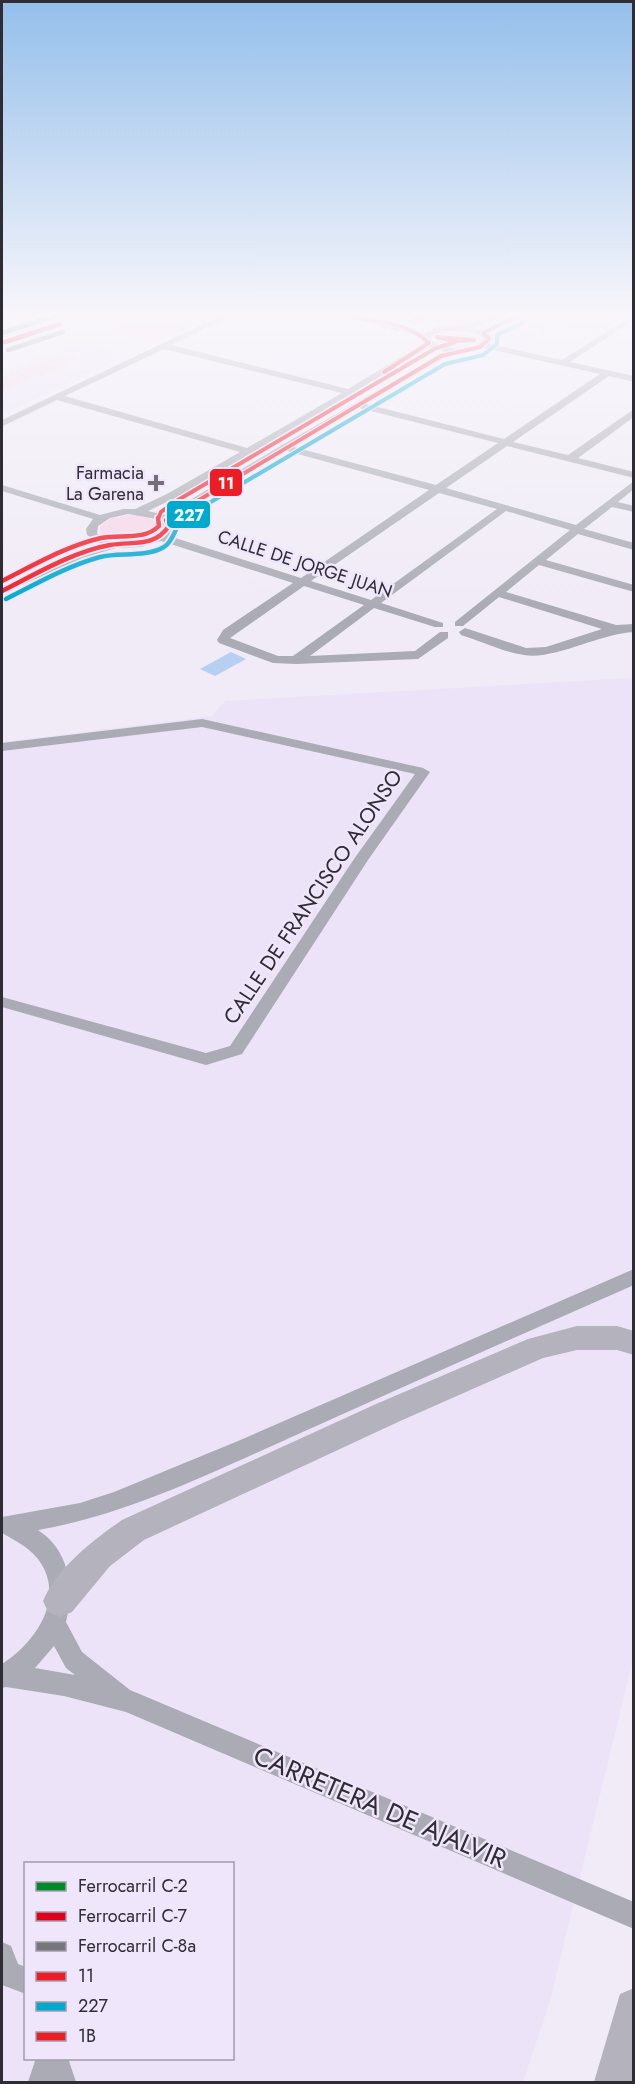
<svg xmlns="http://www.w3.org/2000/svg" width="635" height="2084" font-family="Jost,sans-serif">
<rect width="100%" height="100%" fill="#f0ebf6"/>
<!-- built -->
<path fill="#ece3f8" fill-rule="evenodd" d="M360,315H628L599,334L557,324L513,351L484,345L487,342L478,331L416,327Z
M78,343L127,355L2,415V371Z
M633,678V1659L550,2001L523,2082H2V742L212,716L225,701ZM26,1864H232V2058H26Z"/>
<!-- green -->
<path fill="#f6d6e6" d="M156,315H215L156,342L110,331Z
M455,330L473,333L479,340C469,350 440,351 432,338L439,332Z
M57,354L77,359L41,376L19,370Z
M14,370L37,376L2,391V376Z
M130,515L148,517L158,523L159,529C147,544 114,546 100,532V526L112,518Z"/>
<!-- water -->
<path fill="#b7cff0" d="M231,652L246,659L215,676L200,669Z"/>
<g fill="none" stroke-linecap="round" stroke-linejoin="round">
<!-- minor -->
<path fill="#aaabb4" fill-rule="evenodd" d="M222,315H232L171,345L348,389L424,343L421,337L340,315H354L425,333L439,326L462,325L497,315H508L473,328L486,331L493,339L489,344L562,360L634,315V320L570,362L634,376V382L609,376L513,442L568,455L634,409V417L578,458L634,472V478L507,446L446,488L576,525L634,481V489L618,502L634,506V512L612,507L584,529L634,543V550L578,534L546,560L634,585V592L539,565L506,592L616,625L634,624V632C598,634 555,660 524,655C503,652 481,641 461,635L459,632L465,628L526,648L546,647L602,629L499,597L463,626H455V622L570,530L506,511L381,603L443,623V627H435L374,608L310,656L415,651L440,632H448V638L418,659L296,664L273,663L219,643L217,640L223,630L293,583L161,541L141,547L116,548L82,558L2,594V587L74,554L103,545L87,535L86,529L93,519L2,491V485L100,515L123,509H135L167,494L240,452L57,400L5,425L2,426V420ZM441,331C455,331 473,328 484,339C470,353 444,350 429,339ZM430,347L445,352L282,445L165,515L148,511L175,498ZM484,348L600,374L504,439L366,404L444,358ZM164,349L342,393L247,448L65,396ZM359,408L498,443L436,485L294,447ZM287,451L429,490L301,578L169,536L174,526L171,521L182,513ZM439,493L497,509L371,600L311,581ZM128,514L157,519L164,526L162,530C142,544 118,546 97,534L98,526L110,518ZM304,586L364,605L293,656H278L230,638Z
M422,315H433L414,324L407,322Z
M513,315H523L497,328L490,326Z
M202,719L423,768L430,772L368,860L242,1054L206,1065L2,1007V997L206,1053L230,1046L354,859L415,774L202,727L2,751V743Z
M634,1269V1285C524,1333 415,1382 305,1431C219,1469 131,1514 38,1530C70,1551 74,1588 66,1622L82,1652L130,1690L634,1902V1929L126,1712L64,1696L6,1687L2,1688V1664C33,1644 64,1603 42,1565C33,1549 16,1541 2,1533V1517L80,1503L114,1492L238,1441ZM54,1646L66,1668L75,1675L35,1668Z
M2,1942L11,1946L18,1964L26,1967V1994L2,1985Z
M36,2058H68L76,2082H28Z"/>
<!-- highway -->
<path fill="#b4b2bd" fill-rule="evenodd" d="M577,1326H617L634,1331V1355L617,1350H577L543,1358L398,1422L144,1540L110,1566L72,1612L60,1617L48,1612L43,1601C58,1567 92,1541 122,1520L376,1404L528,1339Z
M634,1988V2082H594L620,1994Z"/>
<!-- bus-1-far1 casing -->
<g stroke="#efe6fb" stroke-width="6">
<path id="bus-1-far1" d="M344,315C371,321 409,322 429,343L384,372
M167,519L441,356L480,347L489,339L483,333L519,315"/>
</g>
<!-- bus-1 casing -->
<g stroke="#efe6fb" stroke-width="8">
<path id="bus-1" d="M2,591C36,574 72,552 110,545C133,541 154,548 169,526L166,520L169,518"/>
</g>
<!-- bus-2-far1 casing -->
<g stroke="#efe6fb" stroke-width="6">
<path id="bus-2-far1" d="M182,519L445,364L483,355L497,344V335L522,323"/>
</g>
<!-- bus-2 casing -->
<g stroke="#efe6fb" stroke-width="8">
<path id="bus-2" d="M6,599C36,584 67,566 100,557C120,552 145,558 164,547C176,539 174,525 184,518"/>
</g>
<!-- bus-3-far1 casing -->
<g stroke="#efe6fb" stroke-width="6">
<path id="bus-3-far1" d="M437,337L474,340L453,341Z
M158,519L161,512L173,503L436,348L455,342"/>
</g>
<!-- bus-3 casing -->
<g stroke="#efe6fb" stroke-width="8">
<path id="bus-3" d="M2,581C34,565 66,546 101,538C120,534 144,541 159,526L158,518"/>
</g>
<!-- bus-1-far1 -->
<use href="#bus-1-far1" stroke="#ee1c25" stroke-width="4"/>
<!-- bus-1 -->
<use href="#bus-1" stroke="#ee1c25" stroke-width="4.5"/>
<!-- bus-2-far1 -->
<use href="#bus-2-far1" stroke="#00a9ce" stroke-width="4"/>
<!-- bus-2 -->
<use href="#bus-2" stroke="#00a9ce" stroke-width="4.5"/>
<!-- bus-3-far1 -->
<use href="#bus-3-far1" stroke="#ee1c25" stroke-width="4"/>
<!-- bus-3 -->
<use href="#bus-3" stroke="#ee1c25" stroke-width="4.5"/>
<!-- rail-1 casing -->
<g stroke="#efe6fb" stroke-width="7">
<path id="rail-1" d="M2,333L57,315"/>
</g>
<!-- rail-2 casing -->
<g stroke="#efe6fb" stroke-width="7">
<path id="rail-2" d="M5,342L60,324"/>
</g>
<!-- rail-3 casing -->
<g stroke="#efe6fb" stroke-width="7">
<path id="rail-3" d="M8,350L63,332"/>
</g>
<!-- rail-1 -->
<use href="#rail-1" stroke="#008a29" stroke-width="4.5"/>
<!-- rail-2 -->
<use href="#rail-2" stroke="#de0118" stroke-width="4.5"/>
<!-- rail-3 -->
<use href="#rail-3" stroke="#76777a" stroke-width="4.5"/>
</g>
<!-- sky -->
<linearGradient id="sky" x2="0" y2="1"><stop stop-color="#94bfeb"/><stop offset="0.52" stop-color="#f8f6fb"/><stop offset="1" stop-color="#f8f6fb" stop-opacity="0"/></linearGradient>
<rect width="635" height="606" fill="url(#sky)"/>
<!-- markers -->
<path fill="#736f78" stroke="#efe6fb" stroke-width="2" d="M153 474h6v6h6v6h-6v6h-6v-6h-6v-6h6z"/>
<g text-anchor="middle" stroke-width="5" stroke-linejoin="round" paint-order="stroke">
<!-- far-poi labels -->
<g font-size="18" fill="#2f2c34" stroke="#efe6fb" text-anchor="end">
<text x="144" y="479">Farmacia<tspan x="144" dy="21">La Garena</tspan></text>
</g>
<!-- far-street labels -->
<g font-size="18" fill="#2f2c34" stroke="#efe6fb">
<text transform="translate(305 564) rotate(18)" y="6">CALLE DE JORGE JUAN</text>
</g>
<!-- street labels -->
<g font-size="21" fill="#2f2c34" stroke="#efe6fb">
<text transform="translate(313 897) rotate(-56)" y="7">CALLE DE FRANCISCO ALONSO</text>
</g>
<!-- near-street labels -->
<g font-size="26" fill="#2f2c34" stroke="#efe6fb">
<text transform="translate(380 1807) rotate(23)" y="9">CARRETERA DE AJALVIR</text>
</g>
</g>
<g stroke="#efe6fb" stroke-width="2">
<rect x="209" y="468" width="34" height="29" rx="6" fill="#ee1c25"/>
<rect x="166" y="500" width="45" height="29" rx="6" fill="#00a9ce"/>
</g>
<g font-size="16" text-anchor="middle" font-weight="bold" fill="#fff">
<text x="226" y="489">11</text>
<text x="189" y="521">227</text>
</g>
<!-- border -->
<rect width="635" height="2084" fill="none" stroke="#2f2c34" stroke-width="6"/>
<!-- legend -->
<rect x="24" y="1862" width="210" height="198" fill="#efe6fb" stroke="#a29cab" stroke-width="1.5"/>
<rect x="36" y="1882" width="30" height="9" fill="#008a29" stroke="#a29cab" stroke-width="1.5"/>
<text x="78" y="1892" font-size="18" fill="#2f2c34">Ferrocarril C-2</text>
<rect x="36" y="1912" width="30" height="9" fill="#de0118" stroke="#a29cab" stroke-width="1.5"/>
<text x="78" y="1922" font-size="18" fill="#2f2c34">Ferrocarril C-7</text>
<rect x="36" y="1942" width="30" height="9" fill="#76777a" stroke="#a29cab" stroke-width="1.5"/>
<text x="78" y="1952" font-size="18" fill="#2f2c34">Ferrocarril C-8a</text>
<rect x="36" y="1972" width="30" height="9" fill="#ee1c25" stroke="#a29cab" stroke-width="1.5"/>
<text x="78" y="1982" font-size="18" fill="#2f2c34">11</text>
<rect x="36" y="2002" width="30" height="9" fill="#00a9ce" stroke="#a29cab" stroke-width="1.5"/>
<text x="78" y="2012" font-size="18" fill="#2f2c34">227</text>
<rect x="36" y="2032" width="30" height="9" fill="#ee1c25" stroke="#a29cab" stroke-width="1.5"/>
<text x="78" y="2042" font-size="18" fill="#2f2c34">1B</text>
</svg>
